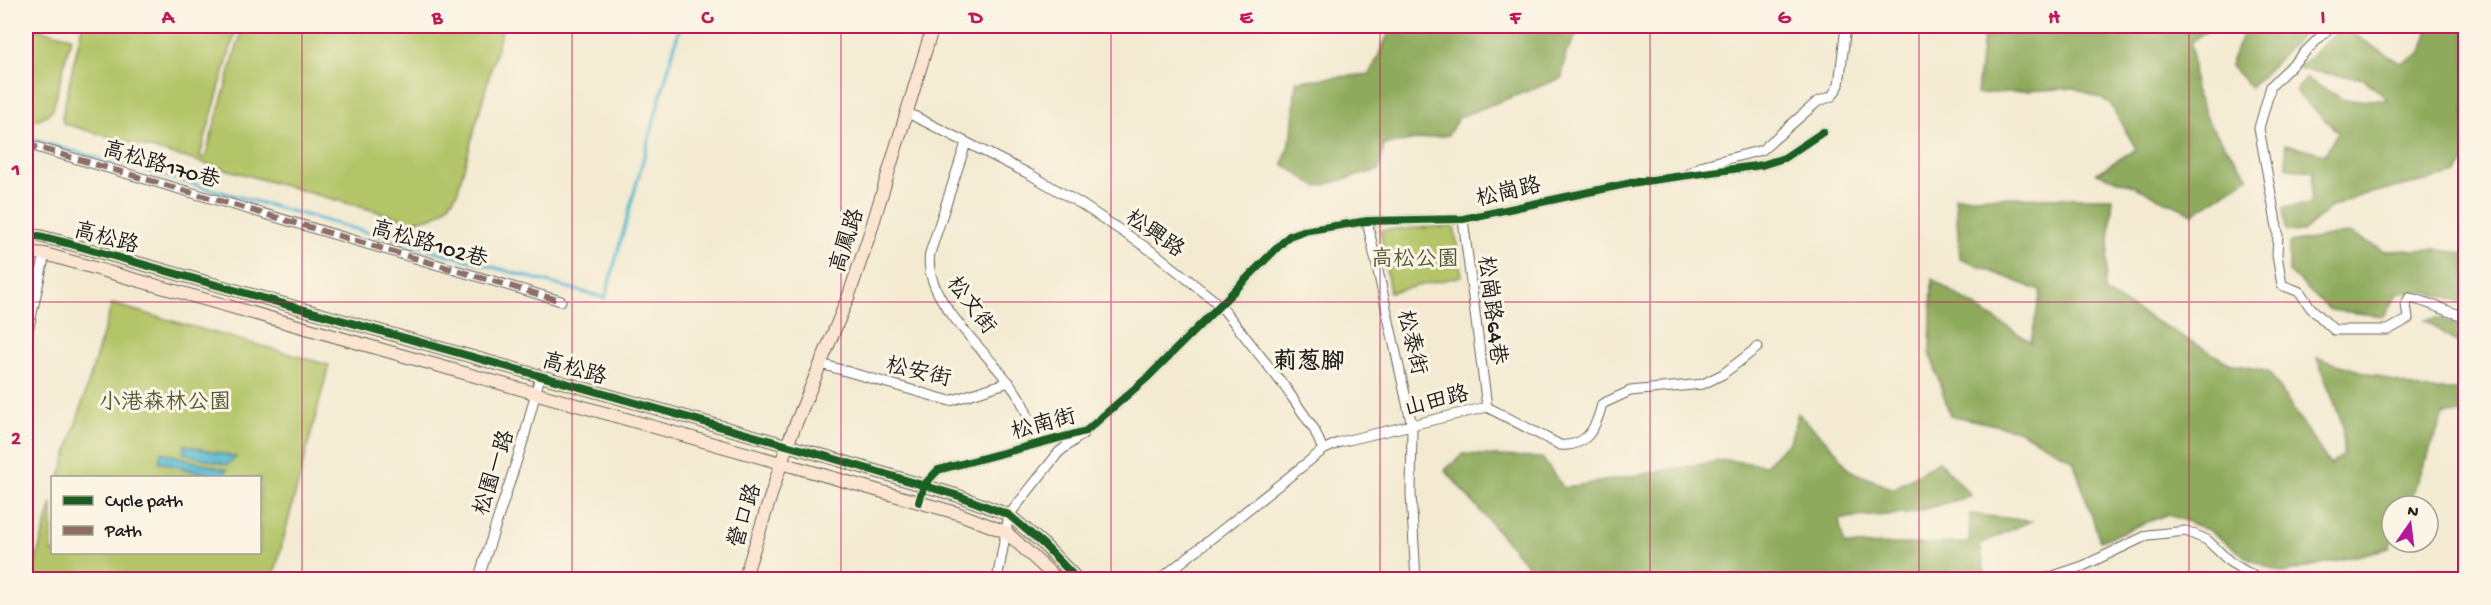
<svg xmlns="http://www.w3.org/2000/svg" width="2491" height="605" font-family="'Gochi Hand','LXGW WenKai TC',sans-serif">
<rect width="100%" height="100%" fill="#fcf5e5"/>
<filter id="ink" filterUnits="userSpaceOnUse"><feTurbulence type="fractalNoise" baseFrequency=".0167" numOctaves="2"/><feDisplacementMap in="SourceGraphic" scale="12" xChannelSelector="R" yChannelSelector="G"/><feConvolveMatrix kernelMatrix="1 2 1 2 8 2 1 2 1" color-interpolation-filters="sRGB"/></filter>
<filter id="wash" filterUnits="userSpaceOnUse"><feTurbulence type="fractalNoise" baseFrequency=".008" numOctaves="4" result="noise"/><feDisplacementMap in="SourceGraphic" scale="24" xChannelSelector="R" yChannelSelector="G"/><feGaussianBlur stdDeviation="1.35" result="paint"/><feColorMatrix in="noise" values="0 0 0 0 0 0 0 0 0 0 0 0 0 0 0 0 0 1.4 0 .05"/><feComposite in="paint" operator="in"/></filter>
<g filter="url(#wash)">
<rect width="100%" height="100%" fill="#f3ead1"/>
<!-- green -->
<path fill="#b3c568" stroke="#687042" stroke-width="1.5" d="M26,26L71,37L53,109L45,116L34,121H26Z
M82,26H237L200,156L205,158L243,26H503L457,193C443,214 437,218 411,221L64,124L62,117Z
M1454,226L1462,276L1390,292L1380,230Z
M112,304L329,365L273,579H259L238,574L236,580H30L52,503V552H260V478L60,477Z"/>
<!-- forest -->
<path fill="#8eaa5c" stroke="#55633c" stroke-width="1.5" d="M1415,26H1582L1566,53L1562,78L1459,117L1448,135L1384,145L1379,170L1317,187L1283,164L1292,135L1296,81L1370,74L1390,30H1413Z
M1984,26H2213L2191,42L2195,90L2210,125L2249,177L2193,214L2129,184L2096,173L2136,149L2109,102L2075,88L1977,94Z
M2232,26H2311L2251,87L2230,65L2243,32Z
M2429,26H2465V161L2457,174L2362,195L2330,208L2302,232L2286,231L2283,208L2310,204L2313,171L2287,168L2285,144L2325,154L2338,132L2295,92L2305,78L2344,100H2388L2364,79L2297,69L2342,27L2400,63L2420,55Z
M1955,197L2113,198L2104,292L2229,363L2269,372L2330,465L2343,455V426L2317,358L2423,390H2459L2465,383V413L2444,414L2408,506H2392V541L2389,548L2283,573L2249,559L2208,530L2168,514L2100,541L2073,460L2018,430L1950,415L1930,353L1932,279L2031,342L2041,291L1960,259Z
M2348,233L2386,251L2435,249L2465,254V303L2427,292L2399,293L2384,316L2330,310L2289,272V243Z
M2438,318L2465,328V348L2425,320Z
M1798,413L1837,452L1849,470L1893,489L1939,461L1972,496L1907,514L1854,517L1839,520L1844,545L1969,543L1970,514L2031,521L1980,544L1986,579H1539L1445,470L1463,454L1542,458L1564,488L1725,460L1765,465L1790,441Z"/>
<!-- water -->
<path fill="#53b8d2" stroke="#386a77" stroke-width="1.5" d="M185,445L236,457L227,465L183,453Z
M161,452L227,470L221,477H217L159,462Z"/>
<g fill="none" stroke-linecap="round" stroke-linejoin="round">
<!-- stream -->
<path stroke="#53b8d2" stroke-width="3" d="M26,138L605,298L680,26"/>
</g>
</g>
<g filter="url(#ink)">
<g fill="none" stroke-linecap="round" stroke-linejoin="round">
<!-- street casing -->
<g stroke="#67645b" stroke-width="11">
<path id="street" d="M2331,26L2271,86L2259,128L2278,233L2277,255L2282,285L2300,292L2310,307L2334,330H2388L2408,319L2406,304L2409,298C2429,301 2446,313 2466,316
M908,113L1031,175L1081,204L1156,254L1220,305L1285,387L1314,429L1323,450
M966,143L930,253C921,303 996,356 1020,399C1028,413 1032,428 1036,443
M26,144L561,301
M1689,173L1704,165L1762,150L1817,102L1832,96L1839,85L1846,26
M1463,219L1487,407
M1367,221L1412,426L1411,494L1416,580
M26,340L45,254
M821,364L950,401L1009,382
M919,502L924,485L938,470L1086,431L1148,377L1289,236L1303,231L1367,221L1463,219L1631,183L1762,165L1784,158L1823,132
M478,580L524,438L540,376
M997,580L1009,515L1059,452L1084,433
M1159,580L1323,450L1340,442L1487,407L1560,445C1587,447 1596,428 1602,404L1630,391L1703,384L1723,374L1758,347
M2041,580L2083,566L2148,535L2186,531L2207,540L2230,562L2260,580"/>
</g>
<!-- secondary casing -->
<g stroke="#67645b" stroke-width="14">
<path id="secondary" d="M26,237L39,236L67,243L825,456L959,496L1009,515L1043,544L1078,580
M26,252L45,254L957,513L1006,532L1058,580
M744,580L787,445L849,295L870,233L933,26"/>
</g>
<!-- street -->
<use href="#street" stroke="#fff" stroke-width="9"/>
<!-- secondary -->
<use href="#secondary" stroke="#fce5d0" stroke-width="12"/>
<!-- quiet -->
<path stroke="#8d6e63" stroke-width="6" stroke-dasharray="12 6" stroke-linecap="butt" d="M26,144L561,301"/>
<!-- cycleway casing -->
<g stroke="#fcf5e5" stroke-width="11">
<path id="cycleway" d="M26,237L39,236L67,243L825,456L959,496L1009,515L1043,544L1078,580
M919,502L924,485L938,470L1086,431L1148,377L1289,236L1303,231L1367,221L1463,219L1631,183L1762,165L1784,158L1823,132"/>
</g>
<!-- cycleway -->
<use href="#cycleway" stroke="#1b5e20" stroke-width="8"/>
</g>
</g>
<!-- grid -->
<path fill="none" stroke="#c2185b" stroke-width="1.5" stroke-opacity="0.55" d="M302,26V580M572,26V580M841,26V580M1111,26V580M1380,26V580M1650,26V580M1919,26V580M2189,26V580M26,302H2466"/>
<g text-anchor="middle" stroke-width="6" stroke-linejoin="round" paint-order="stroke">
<!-- street labels -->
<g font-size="22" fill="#1c1c1c" stroke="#fcf5e5">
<text transform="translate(162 163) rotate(16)" y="8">高松路170巷</text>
<text transform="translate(1508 190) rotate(-13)" y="8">松崗路</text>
<text transform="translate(1156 232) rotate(35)" y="8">松興路</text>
<text transform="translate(107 236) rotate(15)" y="8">高松路</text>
<text transform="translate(845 240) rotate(-72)" y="8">高鳳路</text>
<text transform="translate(430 242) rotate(16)" y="8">高松路102巷</text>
<text transform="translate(973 304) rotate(53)" y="8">松文街</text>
<text transform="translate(1494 310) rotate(83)" y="8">松崗路64巷</text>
<text transform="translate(1414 342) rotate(77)" y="8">松泰街</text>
<text transform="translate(575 367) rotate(16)" y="8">高松路</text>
<text transform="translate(919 370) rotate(13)" y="8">松安街</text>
<text transform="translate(1436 399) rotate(-14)" y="8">山田路</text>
<text transform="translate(1043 422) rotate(-15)" y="8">松南街</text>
<text transform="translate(492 472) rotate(-72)" y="8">松園一路</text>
<text transform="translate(743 515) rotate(-73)" y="8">營口路</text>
</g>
<!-- park labels -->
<g font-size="22" fill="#515737" stroke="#fcf5e5">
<text x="1415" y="265">高松公園</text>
<text x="165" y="408">小港森林公園</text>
</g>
<!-- neighbourhood labels -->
<g font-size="24" font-weight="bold" fill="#1c1c1c" stroke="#fcf5e5">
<text x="1309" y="368">莿葱腳</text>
</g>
</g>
<!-- margin -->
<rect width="2491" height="605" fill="none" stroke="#fcf5e5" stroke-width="66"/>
<!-- legend -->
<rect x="51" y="476" width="210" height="78" fill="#fcf5e5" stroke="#a29e95" stroke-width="1.5"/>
<rect x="63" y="496" width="30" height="9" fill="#1b5e20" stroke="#a29e95" stroke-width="1.5"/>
<text x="105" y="506" font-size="18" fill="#1c1c1c">Cycle path</text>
<rect x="63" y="526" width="30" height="9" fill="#8d6e63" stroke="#a29e95" stroke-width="1.5"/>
<text x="105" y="536" font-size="18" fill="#1c1c1c">Path</text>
<!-- north arrow -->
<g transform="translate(2410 524) rotate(14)"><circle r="28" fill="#fcf5e5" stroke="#a29e95" stroke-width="1.5"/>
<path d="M0-4.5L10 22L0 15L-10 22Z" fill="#b5179e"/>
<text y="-9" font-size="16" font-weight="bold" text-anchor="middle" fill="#1c1c1c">N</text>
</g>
<rect x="33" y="33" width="2425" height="539" fill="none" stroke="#c2185b" stroke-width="2"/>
<g font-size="20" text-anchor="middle" font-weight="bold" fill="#c2185b">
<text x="168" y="23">A</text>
<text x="437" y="23">B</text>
<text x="707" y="23">C</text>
<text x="976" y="23">D</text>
<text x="1246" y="23">E</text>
<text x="1515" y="23">F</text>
<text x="1784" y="23">G</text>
<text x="2054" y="23">H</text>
<text x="2323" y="23">I</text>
<text x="16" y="175">1</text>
<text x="16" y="444">2</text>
</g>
</svg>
